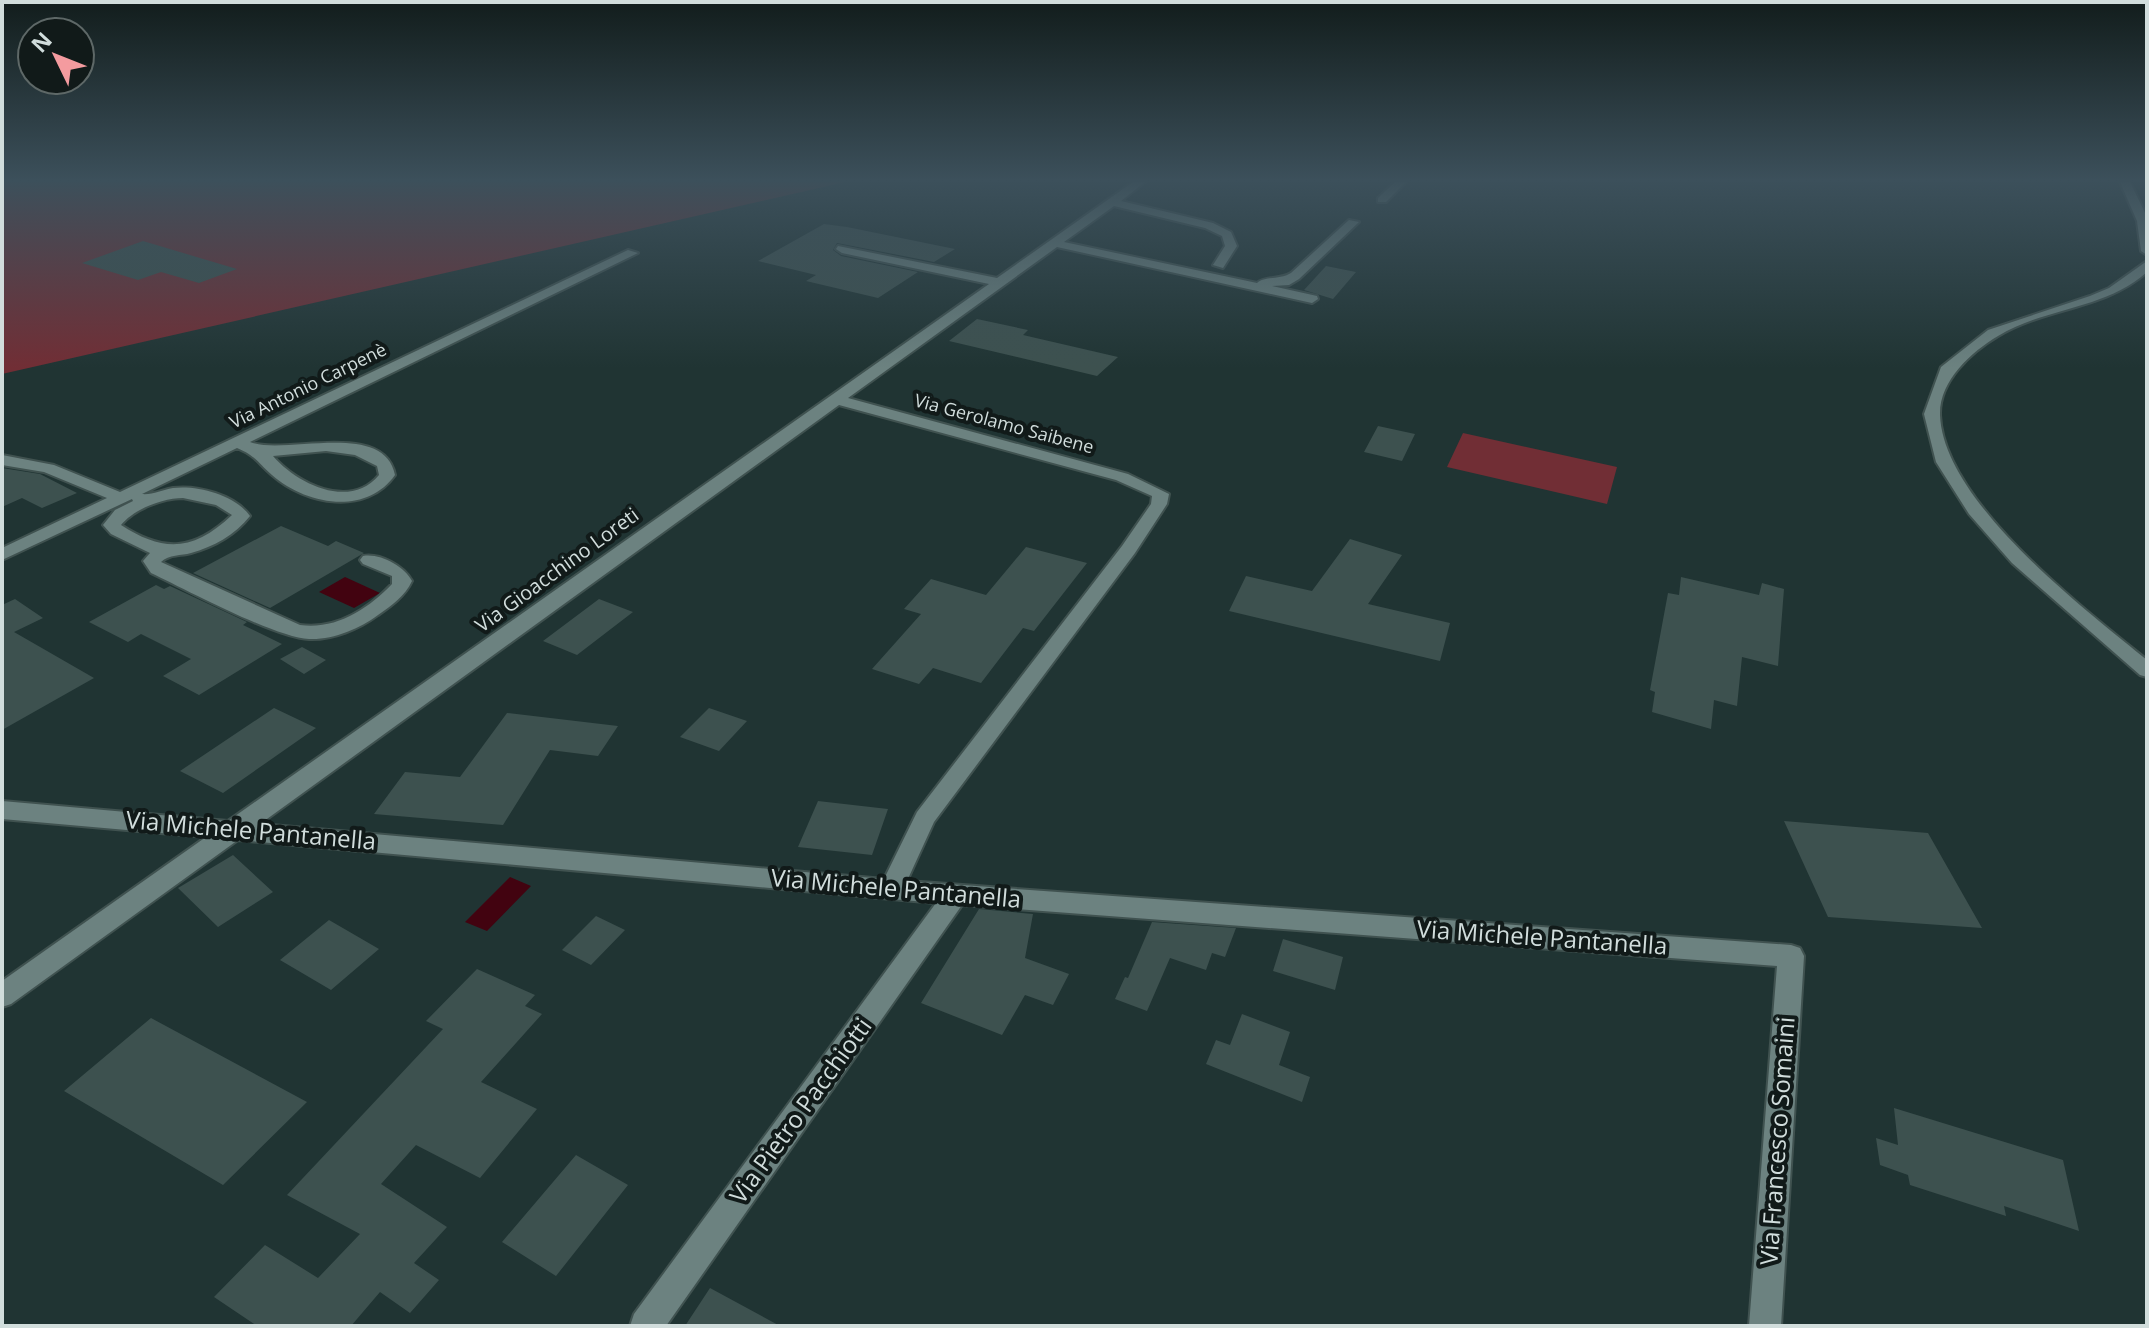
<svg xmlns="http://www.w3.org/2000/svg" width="2149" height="1328" font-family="'Open Sans',sans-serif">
<rect width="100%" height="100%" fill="#203433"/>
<!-- green -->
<path fill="#712e35" d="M2,182H845L2,374Z
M1463,433L1617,467L1607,504L1447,467Z"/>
<!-- water -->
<path fill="#420310" d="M345,577L380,593L354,608L319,592Z
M510,877L531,886L487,931L465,922Z"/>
<!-- building -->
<path fill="#3d514f" d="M824,224L847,227L955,249L934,262L837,243L833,250L841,256L918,272L878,298L806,281L816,275L758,261Z
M143,241L237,269L199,283L161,272L138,280L82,263Z
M1326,266L1356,272L1333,299L1304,290Z
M977,319L1028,330L1023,335L1118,357L1097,376L949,341Z
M1378,426L1415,434L1402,461L1364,452Z
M2,468L40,474L77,493L42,508L22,498L2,507Z
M281,526L328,546L336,541L364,553L270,608L193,573Z
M1350,539L1402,555L1368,604L1450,623L1440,661L1229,611L1246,576L1312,591Z
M1026,547L1087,563L1034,631L1023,628L981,683L933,668L919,684L872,669L921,614L904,609L931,579L986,595Z
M1681,577L1759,595L1762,583L1784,589L1778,666L1742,657L1737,706L1714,700L1711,729L1652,712L1655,692L1650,690L1668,593L1679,595Z
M156,585L164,589L170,586L247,622L243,625L282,644L199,695L163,676L191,659L141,634L128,642L89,622Z
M15,599L43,618L14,632L94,678L2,730V605Z
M599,599L633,612L577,655L543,641Z
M302,647L326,660L304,674L280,659Z
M274,708L316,728L223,793L180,771Z
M709,708L747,721L719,751L680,737Z
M507,713L618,726L598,756L550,750L503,825L374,814L405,772L460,777Z
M818,801L888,809L872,855L798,847Z
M1784,821L1928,833L1982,928L1828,917Z
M233,855L273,892L218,927L178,888Z
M979,909L1033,914L1025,958L1069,974L1053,1005L1025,995L1002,1035L921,1003Z
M596,916L625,930L591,965L562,950Z
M329,920L379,949L331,990L280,960Z
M1152,922L1236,928L1225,957L1212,953L1206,970L1170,958L1147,1011L1115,999L1125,977L1128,978Z
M1283,939L1343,957L1335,990L1273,971Z
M477,969L535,995L525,1006L542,1014L481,1082L537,1109L480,1178L416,1145L381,1184L447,1227L414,1263L439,1280L410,1313L380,1292L351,1326H257L214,1297L265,1245L318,1278L360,1234L287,1195L443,1029L426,1021Z
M1242,1014L1290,1032L1279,1065L1310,1077L1302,1102L1206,1064L1216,1040L1230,1045Z
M151,1018L307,1102L223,1185L64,1091Z
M1894,1108L2063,1160L2079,1231L2004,1206L2006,1216L1910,1185L1908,1175L1880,1165L1876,1138L1898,1145Z
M576,1155L628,1185L556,1276L502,1242Z
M710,1288L780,1326H685Z"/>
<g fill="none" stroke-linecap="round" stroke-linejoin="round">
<!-- minor casing -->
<g stroke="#405250" stroke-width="4">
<path id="minor" d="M1133,182H1145L1121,201L1213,223L1231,232L1237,246L1223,268L1213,265L1225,246L1222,236L1205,228L1114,206L1064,242L1257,283C1265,276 1280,280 1291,273L1349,220L1359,222L1299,279L1289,285L1272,286L1317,296L1318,299L1312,303L1057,247L848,398L1128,474L1169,494L1167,504L1135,553L934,822L907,881L1791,945L1800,948L1804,956L1781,1326H1749L1777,966L962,905L666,1326H630L634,1314L936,903L238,840L11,1004L2,1007V981L206,837L2,819V801L228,821L989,284L842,253L836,249L838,246L997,278ZM839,405L1116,480L1152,496L1151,504L1122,546L917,812L884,879L260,824Z
M1395,182H1406L1386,202H1378V198Z
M2120,182H2130L2147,217V255L2141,251L2137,221Z
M628,250L638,253L250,442C284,456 384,419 395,475C366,516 306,505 272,475C257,462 256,456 237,448L142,494C152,495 162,490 173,488C198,485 235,495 250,516C235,535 213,547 191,553C181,556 169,554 161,562L300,625C336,630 368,609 392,584V576L363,564L360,560L363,556C380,553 404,566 412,581C405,596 391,606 378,615C359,629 333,640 309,639C276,638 185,589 151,573L143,561L150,553L111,534L103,525L115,510L133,501L132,499L2,560V548L107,498L44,472L2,465V455L54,465L120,492ZM326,451L355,455L377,466L379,475C350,510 297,484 273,456ZM183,498L216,505L232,515C194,551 164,553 121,525C134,509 163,498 183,498Z
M2147,261V272C2104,310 2046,307 1998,336C1971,352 1939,381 1940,415C1943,501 2084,609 2147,660V677L2140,675L2012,563L1969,514L1936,462L1924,414L1941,367L1988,330L2090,296L2109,288Z"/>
</g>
<!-- minor -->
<use href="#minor" fill="#6c8280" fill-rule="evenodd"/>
</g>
<!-- sky -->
<linearGradient id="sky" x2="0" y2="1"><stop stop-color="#121d1c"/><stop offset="0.49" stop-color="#3c505b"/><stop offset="1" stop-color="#3c505b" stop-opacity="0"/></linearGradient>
<rect width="2149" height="368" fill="url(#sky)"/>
<g text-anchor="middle" stroke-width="8" stroke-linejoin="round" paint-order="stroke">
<!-- far-street labels -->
<g font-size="18" fill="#d1dddc" stroke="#111a19">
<text transform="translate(308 386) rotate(-26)" y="6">Via Antonio Carpenè</text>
<text transform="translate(1004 424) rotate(15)" y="6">Via Gerolamo Saibene</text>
</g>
<!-- street labels -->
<g font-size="20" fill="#d1dddc" stroke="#111a19">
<text transform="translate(557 570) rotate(-36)" y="7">Via Gioacchino Loreti</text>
</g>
<!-- near-street labels -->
<g font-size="24" fill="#d1dddc" stroke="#111a19">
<text transform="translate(251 831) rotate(5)" y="8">Via Michele Pantanella</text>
<text transform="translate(896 889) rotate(5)" y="8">Via Michele Pantanella</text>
<text transform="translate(1542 938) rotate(4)" y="8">Via Michele Pantanella</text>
<text transform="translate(801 1111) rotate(-54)" y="8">Via Pietro Pacchiotti</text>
<text transform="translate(1778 1141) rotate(-86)" y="8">Via Francesco Somaini</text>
</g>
</g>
<!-- border -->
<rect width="2149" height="1328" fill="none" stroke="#d1dddc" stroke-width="8"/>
<!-- north arrow -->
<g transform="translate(56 56) rotate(313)"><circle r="38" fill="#111a19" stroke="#5e6867" stroke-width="2"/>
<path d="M0-6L14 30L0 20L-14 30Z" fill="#f49b9f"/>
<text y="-12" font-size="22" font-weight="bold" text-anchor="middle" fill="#d1dddc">N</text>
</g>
</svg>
